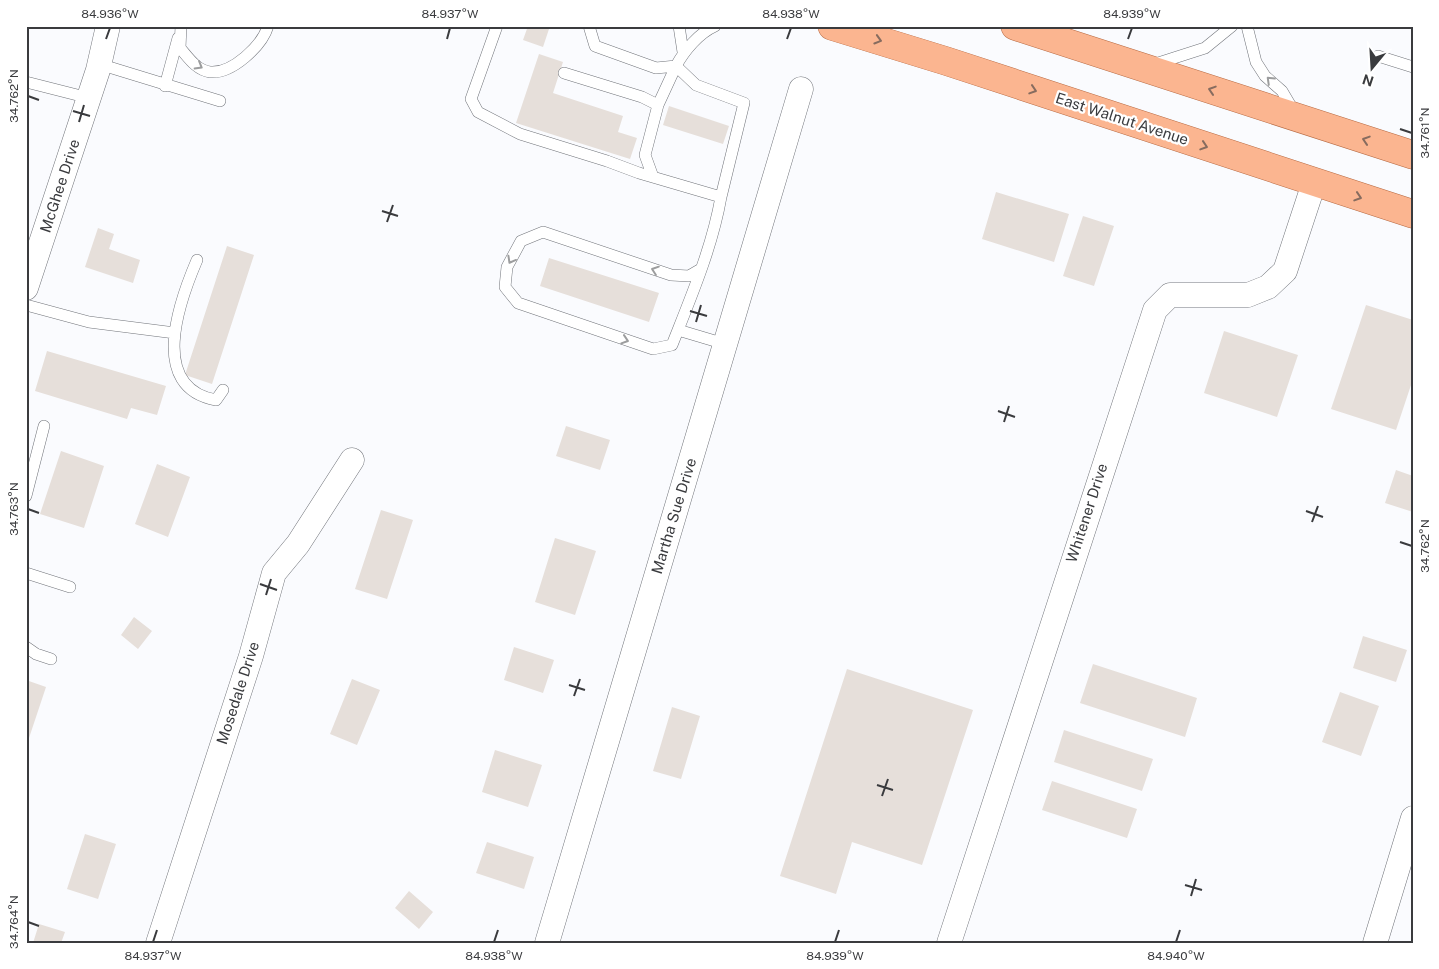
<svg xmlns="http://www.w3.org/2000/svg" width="1439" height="969" font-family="'Public Sans',sans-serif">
<rect width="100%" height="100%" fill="#fafbfe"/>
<!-- building -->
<path fill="#e6dfda" d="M528,26H550L543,47L523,40Z
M539,54L563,62L553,93L623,116L618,132L637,138L630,159L516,123Z
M669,106L729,126L723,144L663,125Z
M996,192L1069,214L1054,262L982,239Z
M1083,216L1114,226L1094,286L1063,276Z
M98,228L114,234L109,249L140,260L133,283L85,267Z
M227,246L254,255L212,384L185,375Z
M549,258L659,293L649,322L540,286Z
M1366,305L1413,320V379L1396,430L1331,409Z
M1224,331L1298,355L1277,417L1204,393Z
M47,351L166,386L157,415L131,408L127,419L35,391Z
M566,426L610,440L600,470L556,456Z
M61,451L104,466L84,528L40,514Z
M157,464L190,477L168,537L135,524Z
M1396,470L1413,476V512L1385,503Z
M381,510L413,520L387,599L355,589Z
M555,538L596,551L575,615L535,602Z
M134,617L152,631L138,649L121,635Z
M1363,636L1407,650L1396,682L1353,668Z
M514,647L554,660L543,693L504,680Z
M1093,664L1197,698L1185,737L1080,703Z
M847,669L973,710L922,865L852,842L836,894L780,876Z
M352,679L380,690L357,745L330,734Z
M26,680L46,687L27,744H26Z
M1340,692L1379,706L1361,756L1322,742Z
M672,707L700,716L681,779L653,771Z
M1064,730L1153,759L1142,791L1054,762Z
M495,750L542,765L528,807L482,792Z
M1052,781L1137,809L1127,838L1042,810Z
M85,834L116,844L98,899L67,889Z
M487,842L534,857L524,889L476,873Z
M409,891L433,912L419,929L395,908Z
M39,924L65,932L61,943H33Z"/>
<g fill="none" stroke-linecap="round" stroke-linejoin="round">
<!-- lane casing -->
<g stroke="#71747a" stroke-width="12">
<path id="lane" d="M181,26L180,48C188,57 196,70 210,72C232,74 262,46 268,26
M497,26L471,99L478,112L520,134L607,161L639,173L721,197C712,248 691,297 672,345L653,349L518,303L505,287L507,267L521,241L543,232L671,275L689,276L701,269
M589,26L595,46L656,68L676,66C684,51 699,33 715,26
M679,26L683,52
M1247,26L1256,62L1265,76L1282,91L1295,113
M1378,56L1413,67
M99,64L220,101
M1152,65L1205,48L1232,26
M564,73L642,97L658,105
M26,82L89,98
M165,86L178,38
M653,177L645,155L658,105L676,66L696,85L744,103L721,197
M197,260C179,302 148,388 216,400L223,390
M26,305L89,322L175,333
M678,330L725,344
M26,496L44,426
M26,573L70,587
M26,647L36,654L51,659"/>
</g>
<!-- street casing -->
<g stroke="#71747a" stroke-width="25">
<path id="street" d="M26,288L98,70L108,26
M158,943L251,656L274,573L298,544L352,460
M547,943L801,89
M949,943L1155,310L1170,295H1248L1268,287L1285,271L1314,183
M1375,943L1413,818"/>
</g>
<!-- primary casing -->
<g stroke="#b66a43" stroke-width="29">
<path id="primary" d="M832,26L946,61L1413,214
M1015,26L1413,155"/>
</g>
<!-- lane -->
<use href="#lane" stroke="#fff" stroke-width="11"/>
<!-- street -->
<use href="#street" stroke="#fff" stroke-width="24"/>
<!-- primary -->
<use href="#primary" stroke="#fbb590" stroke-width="28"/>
</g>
<!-- one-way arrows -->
<defs><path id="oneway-chevron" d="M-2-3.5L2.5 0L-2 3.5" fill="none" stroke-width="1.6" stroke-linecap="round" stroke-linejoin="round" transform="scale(1.25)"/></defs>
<g stroke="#876c5f">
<use href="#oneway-chevron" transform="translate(878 40) rotate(17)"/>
<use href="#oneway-chevron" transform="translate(1033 90) rotate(18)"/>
<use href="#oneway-chevron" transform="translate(1212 90) rotate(-162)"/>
<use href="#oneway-chevron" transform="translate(1366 140) rotate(-162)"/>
<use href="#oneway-chevron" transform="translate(1204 146) rotate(18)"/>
<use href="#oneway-chevron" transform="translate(1358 197) rotate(18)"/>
</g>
<g stroke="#9c9d9e">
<use href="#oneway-chevron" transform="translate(199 66) rotate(30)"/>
<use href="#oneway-chevron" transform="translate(1270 80) rotate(-136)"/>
<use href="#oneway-chevron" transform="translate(511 260) rotate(119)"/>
<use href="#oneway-chevron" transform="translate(655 270) rotate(-161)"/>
<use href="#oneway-chevron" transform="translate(625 340) rotate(18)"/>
</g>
<!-- ticks -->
<path fill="none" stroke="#3a3b3e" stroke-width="2" d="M106,39L110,28M447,39L450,28M787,39L791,28M1128,39L1132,28M28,96L39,100M73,111L90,116M79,122L84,105M1400,129L1412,133M382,211L398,216M387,222L393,205M690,311L707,316M696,322L701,305M998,411L1015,417M1004,422L1009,406M28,509L39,513M1306,511L1323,517M1312,522L1318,506M1400,542L1412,546M260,584L277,590M266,595L271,579M569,685L585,690M574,696L580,679M877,785L893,790M882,796L888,779M1185,885L1202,890M1191,896L1196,879M28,922L39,926M153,942L157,930M494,942L498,930M835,942L839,930M1176,942L1180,930"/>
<g text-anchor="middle" stroke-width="4.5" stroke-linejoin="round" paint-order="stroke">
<!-- street labels -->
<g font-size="15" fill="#3a3b3e" stroke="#fff">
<text transform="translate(1122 119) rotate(18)" y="5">East Walnut Avenue</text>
<text transform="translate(60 186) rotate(-72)" y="5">McGhee Drive</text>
<text transform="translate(1087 513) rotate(-72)" y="5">Whitener Drive</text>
<text transform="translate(674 516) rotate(-73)" y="5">Martha Sue Drive</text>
<text transform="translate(238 693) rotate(-72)" y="5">Mosedale Drive</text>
</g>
</g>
<!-- border -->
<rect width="1439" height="969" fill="none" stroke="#ffffff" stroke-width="55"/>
<!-- north arrow -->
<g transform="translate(1372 68) rotate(198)" stroke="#ffffff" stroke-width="4" paint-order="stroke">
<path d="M0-4L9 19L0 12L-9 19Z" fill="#3a3b3e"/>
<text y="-8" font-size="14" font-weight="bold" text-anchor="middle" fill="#3a3b3e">N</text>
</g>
<rect x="28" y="28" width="1384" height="914" fill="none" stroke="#3a3b3e" stroke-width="2"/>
<g font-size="12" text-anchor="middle" fill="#3a3b3e">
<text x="110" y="18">84.936°W</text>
<text x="450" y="18">84.937°W</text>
<text x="791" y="18">84.938°W</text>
<text x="1132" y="18">84.939°W</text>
<text transform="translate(14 96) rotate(-90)" y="4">34.762°N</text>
<text transform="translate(1425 133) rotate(-90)" y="4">34.761°N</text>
<text transform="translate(14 509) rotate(-90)" y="4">34.763°N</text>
<text transform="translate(1425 546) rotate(-90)" y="4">34.762°N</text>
<text transform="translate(14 922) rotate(-90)" y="4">34.764°N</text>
<text x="153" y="960">84.937°W</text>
<text x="494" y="960">84.938°W</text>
<text x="835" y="960">84.939°W</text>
<text x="1176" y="960">84.940°W</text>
</g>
</svg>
